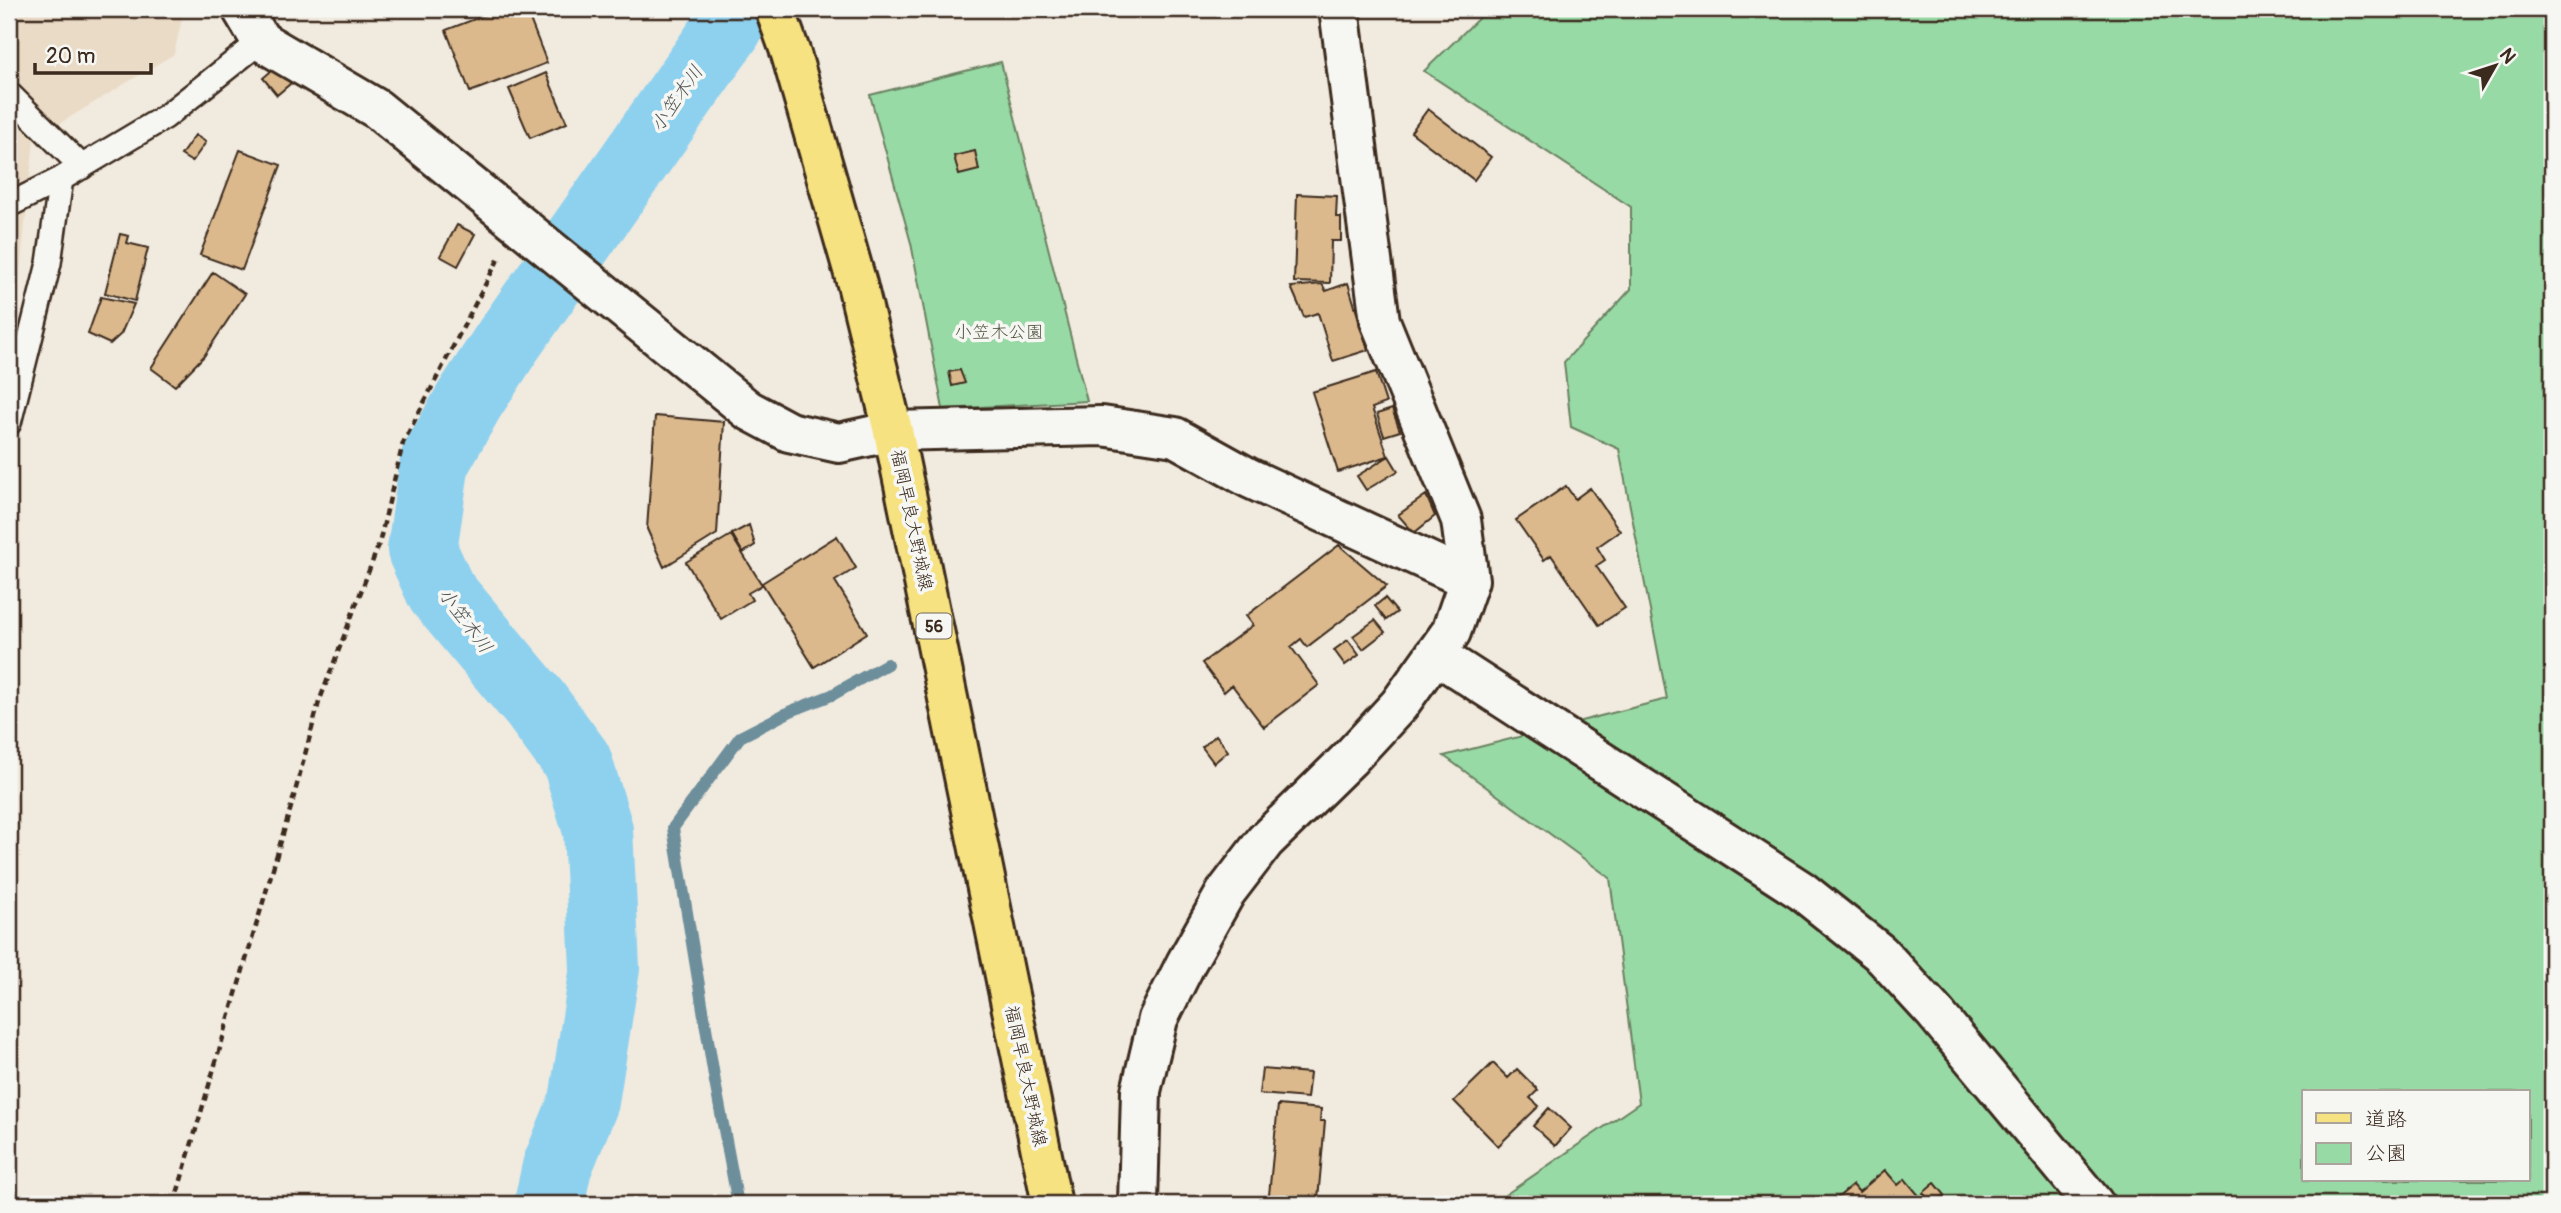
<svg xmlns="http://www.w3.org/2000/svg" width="2561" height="1213" font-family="Pangolin,'Klee One',sans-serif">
<rect width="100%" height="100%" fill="#f1eade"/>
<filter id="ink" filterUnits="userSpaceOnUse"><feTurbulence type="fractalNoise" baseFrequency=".0143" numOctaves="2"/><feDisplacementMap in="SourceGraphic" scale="14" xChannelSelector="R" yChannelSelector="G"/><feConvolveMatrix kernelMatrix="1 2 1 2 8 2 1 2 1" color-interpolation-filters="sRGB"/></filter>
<g filter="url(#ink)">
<!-- built -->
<path fill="#eadbc6" d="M9,9H184L174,54L34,139L17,301L9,321Z"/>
<!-- green -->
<path fill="#98daa5" stroke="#6a8262" stroke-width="2" fill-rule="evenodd" d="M1488,9H2552V1204H1492L1639,1103L1610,878L1444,756L1667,699L1619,449L1571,427L1564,362L1631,289V207L1424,71ZM2304,1092H2528V1180H2304Z
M1001,62L1087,401L943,409L911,243L870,95Z"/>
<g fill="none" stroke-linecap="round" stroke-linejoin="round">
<!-- stream -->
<path stroke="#6d8e9b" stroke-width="12" d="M738,1204L715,1082L673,828L740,737L791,711L832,695L887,664"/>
<!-- river -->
<path stroke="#8ed1ef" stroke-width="70" d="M549,1204L557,1167L584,1101L605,968L598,830L577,761L535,704L441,592L422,550L435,461L469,401L508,341L727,29L738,9"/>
</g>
<!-- building -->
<path fill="#dbb98d" stroke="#3b2a1e" stroke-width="2" d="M501,9H526L547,63L470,92L446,30Z
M278,65L297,78L277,95L263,78Z
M546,73L567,123L530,138L509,89Z
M1428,109L1491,157L1474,180L1411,132Z
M195,135L206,142L192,162L181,155Z
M240,150L281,165L242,270L200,255Z
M975,151L979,170L959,175L954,156Z
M1297,194L1337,196L1336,217H1341V241H1331L1330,283L1294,282Z
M457,225L475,234L458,266L440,256Z
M120,234L129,236L127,243L148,248L135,301L105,293Z
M213,272L245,294L204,356L175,386L151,368Z
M1348,283L1368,350L1333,361L1318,313L1304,317L1291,287L1322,284L1326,291Z
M101,297L134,304L121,334L110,344L88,334Z
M960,370L965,383L952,386L949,372Z
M1376,372L1386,403L1372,408L1388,456L1338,472L1312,392Z
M1392,409L1400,431L1384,436L1377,414Z
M655,416L724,422L717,534L664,567L647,529Z
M1389,456L1398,471L1366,490L1357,476Z
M1566,486L1575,499L1590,488L1620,531L1597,547L1605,560L1596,566L1625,608L1599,625L1551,555L1544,560L1516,520Z
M1426,495L1435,516L1414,533L1398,515Z
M749,525L755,545L743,553L732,534Z
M731,535L762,585L748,593L752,600L721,619L686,562Z
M837,536L856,568L835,581L867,633L814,667L762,583Z
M1339,545L1387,586L1307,647L1301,639L1291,647L1319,685L1264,727L1232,685L1224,692L1202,663L1253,625L1246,616Z
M1385,598L1397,612L1386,620L1375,606Z
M1375,620L1385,632L1363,649L1353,636Z
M1348,640L1359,655L1345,665L1334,650Z
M1216,735L1228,751L1214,763L1202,747Z
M1493,1063L1508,1078L1517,1069L1538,1090L1530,1098L1539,1106L1498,1146L1454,1101Z
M1262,1069L1310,1073L1307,1098L1259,1094Z
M1278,1105L1321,1109L1320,1121H1325L1318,1199L1269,1195Z
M1549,1108L1571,1128L1555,1146L1533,1126Z
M1885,1170L1898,1185L1905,1179L1926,1204H1830L1853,1185L1859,1192Z
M1935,1183L1945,1195L1933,1204L1923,1193Z"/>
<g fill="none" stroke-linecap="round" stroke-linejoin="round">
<!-- service casing -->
<g stroke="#3b2a1e" stroke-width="28">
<path id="service" d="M9,94L82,167
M9,205L61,179L165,117L261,41
M9,423L49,263L61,179"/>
</g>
<!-- minor casing -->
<g stroke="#3b2a1e" stroke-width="44">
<path id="minor" d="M261,41L377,109L748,410L789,432L839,443L893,431L1102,426L1175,437L1249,478L1469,580
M1435,654L1802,891L1880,953L1935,1013L2094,1204
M1138,1204L1141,1091L1158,1019L1186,963L1226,892L1265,841L1349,759L1399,705L1451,632L1469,580L1461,520L1380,321L1339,9"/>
</g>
<!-- tertiary casing -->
<g stroke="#3b2a1e" stroke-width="44">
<path id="tertiary" d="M242,9L261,41"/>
</g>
<!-- primary casing -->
<g stroke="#3b2a1e" stroke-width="44">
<path id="primary" d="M775,9L791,54L857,284L893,431L1052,1204"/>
</g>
<!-- path -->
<path stroke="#3b2a1e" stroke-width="4.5" stroke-dasharray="7 5" stroke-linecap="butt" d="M174,1204L291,807L319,702L379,544L403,443L499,258"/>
<!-- service -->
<use href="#service" stroke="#f6f6f2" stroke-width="23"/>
<!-- minor -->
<use href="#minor" stroke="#f6f6f2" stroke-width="38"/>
<!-- tertiary -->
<use href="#tertiary" stroke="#f6f6f2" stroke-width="38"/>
<!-- primary -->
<use href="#primary" stroke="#f7e281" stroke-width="38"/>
</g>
</g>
<g text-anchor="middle" stroke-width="7" stroke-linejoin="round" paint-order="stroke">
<!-- shield labels -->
<rect fill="#f6f6f2" stroke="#73675e" stroke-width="2" x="916.5" y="613.5" width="35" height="25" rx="5"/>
<g font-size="16" font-weight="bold" fill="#3b2a1e">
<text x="934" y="632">56</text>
</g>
<!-- park labels -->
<g font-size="18" fill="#525640" stroke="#f6f6f2">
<text x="999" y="338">小笠木公園</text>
</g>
<!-- street labels -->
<g font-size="18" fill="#3b2a1e" stroke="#f6f6f2">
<text transform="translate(912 520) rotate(78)" y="6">福岡早良大野城線</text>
<text transform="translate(1026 1076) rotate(78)" y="6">福岡早良大野城線</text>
</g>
<!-- water labels -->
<g font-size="19" font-style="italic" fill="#505452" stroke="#f6f6f2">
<text transform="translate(676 98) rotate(-55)" y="7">小笠木川</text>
<text transform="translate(466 620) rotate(53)" y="7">小笠木川</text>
</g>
</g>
<!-- margin -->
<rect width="2561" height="1213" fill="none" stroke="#f6f6f2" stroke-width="35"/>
<rect x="18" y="18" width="2526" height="1178" fill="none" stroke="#3b2a1e" stroke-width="2.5" filter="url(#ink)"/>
<!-- legend -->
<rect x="2302" y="1090" width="228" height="91" fill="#f6f6f2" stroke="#aba49d" stroke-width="2"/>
<rect x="2316" y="1113" width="35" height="10" fill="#f7e281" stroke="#aba49d" stroke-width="2"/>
<text x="2365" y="1126" font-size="21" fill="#3b2a1e">道路</text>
<rect x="2316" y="1143" width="35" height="21" fill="#98daa5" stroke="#aba49d" stroke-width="2"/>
<text x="2365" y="1160" font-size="21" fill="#3b2a1e">公園</text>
<!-- north arrow -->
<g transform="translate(2495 66) rotate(51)" stroke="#f6f6f2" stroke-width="5" paint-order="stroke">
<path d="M0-5L12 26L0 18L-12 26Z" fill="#3b2a1e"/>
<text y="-10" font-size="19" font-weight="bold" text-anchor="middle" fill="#3b2a1e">N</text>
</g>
<!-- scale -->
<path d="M35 63v10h116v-10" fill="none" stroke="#3b2a1e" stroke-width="3.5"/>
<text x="46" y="63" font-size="21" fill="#3b2a1e" stroke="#f6f6f2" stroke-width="5" paint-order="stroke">20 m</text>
</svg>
